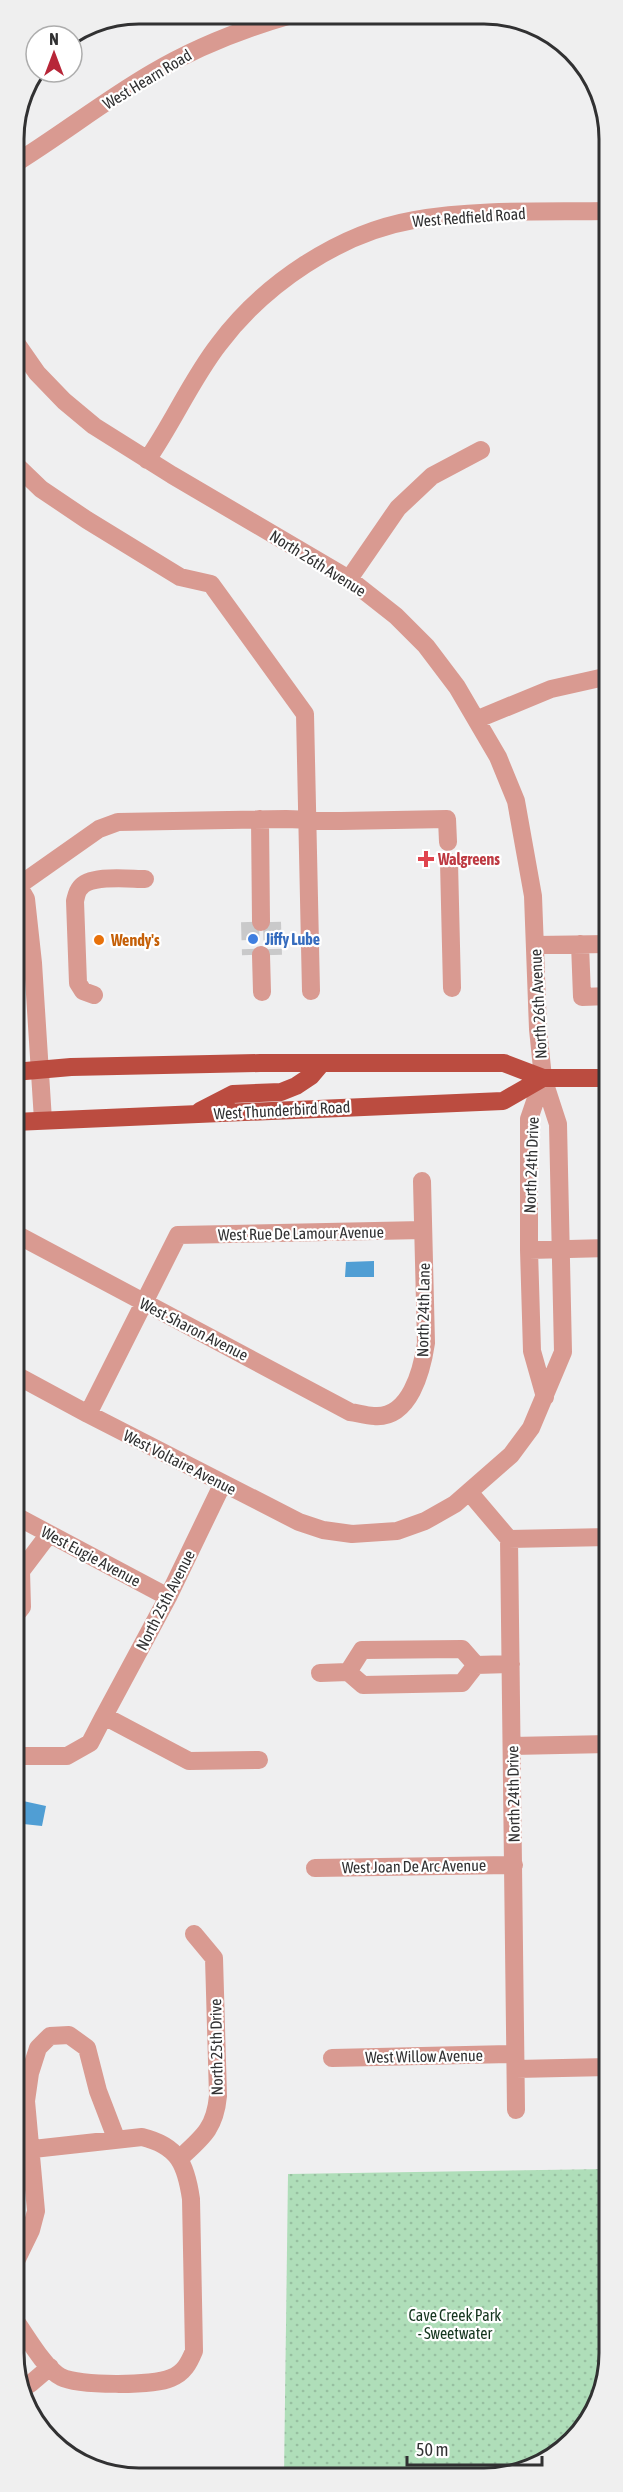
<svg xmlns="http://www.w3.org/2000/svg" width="623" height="2492" font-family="'Asap Condensed',sans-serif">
<defs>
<pattern id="park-dots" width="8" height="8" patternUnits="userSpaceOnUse" patternTransform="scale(1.5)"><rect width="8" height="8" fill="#afdeb9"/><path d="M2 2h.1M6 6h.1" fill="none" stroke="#97bfa0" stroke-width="1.8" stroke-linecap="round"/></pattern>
</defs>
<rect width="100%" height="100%" fill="#efeff0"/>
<!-- park -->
<path fill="url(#park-dots)" d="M609,2169V2361L578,2436L546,2462L501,2477H284L288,2174Z"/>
<!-- water -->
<path fill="#509ed4" d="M374,1261V1277H345L346,1262Z
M14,1799L46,1806L42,1826L14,1823Z"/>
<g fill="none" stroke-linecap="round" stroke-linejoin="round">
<!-- minor-tunnel -->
<path stroke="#c9c9ca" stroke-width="18" stroke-dasharray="18 9" stroke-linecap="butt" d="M250,922L251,955
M272,922L273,955"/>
<!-- minor -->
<path stroke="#d99a91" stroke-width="18" d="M14,164C61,135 104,101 152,73C196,47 242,29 291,15
M14,340L37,373L64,401L94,426L172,475L349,579L396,616L426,646L457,687L498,757L516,801L533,896L538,1029L543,1078L558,1124L563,1352L531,1428L511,1455L455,1504L425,1521L397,1531L352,1534L323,1530L299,1522L88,1414L14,1374
M147,460C173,423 191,380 219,344C264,284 339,233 414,220C477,209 544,212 608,211
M14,463L41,489L87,520L180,577L211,584L305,714L311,991
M349,579L398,508L432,476L481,450
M478,719L551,689L609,676
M260,819L261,922
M449,862L452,988
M14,878L26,899L33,963L43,1120
M18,886L99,829L118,822L286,819L341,821L447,819L448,842
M580,944L582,997L609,996
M535,945L609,944
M261,955L262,992
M94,995L83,991L78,983L75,901C76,897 77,891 80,888C90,874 129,879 145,879
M543,1078L529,1119V1250L532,1351L545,1397
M14,1233L350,1412C358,1413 366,1416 374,1416C410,1419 422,1370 426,1343L422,1181
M529,1250L609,1248
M88,1414L178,1235L423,1230
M470,1493L509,1539L516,2110
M14,1515L168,1597
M509,1539L609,1537
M14,1573L21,1571L49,1534
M14,1617L22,1607L21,1571
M476,1665L511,1664
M348,1672L362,1650L462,1649L476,1665
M320,1673L348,1672L363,1685L462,1683L476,1665
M104,1716L168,1597L223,1483
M512,1746L609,1744
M14,1756H67L90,1743L104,1716L189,1761L259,1760
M315,1868L514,1865
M332,2058L515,2054
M516,2069L609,2067
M15,2151L142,2137C179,2146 186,2165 191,2199L194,2351C189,2363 184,2373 171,2378C154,2386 78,2386 61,2377C45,2369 26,2335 15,2320
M180,2158C203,2137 215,2128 218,2096L214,1958L194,1934
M15,2263L31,2230L36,2211L26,2101L30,2073L38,2048L50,2036L69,2035L87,2048L98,2091L116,2138
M21,2385L30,2384L50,2367"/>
<!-- major -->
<path stroke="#bb4c40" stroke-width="18" d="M14,1072L71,1067L260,1063H504L543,1078H609
M200,1111L233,1094L281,1092L296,1086L311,1076L322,1063
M14,1122L503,1101L543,1078"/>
</g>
<!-- markers -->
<path fill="#e0444e" stroke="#fff" stroke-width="2" d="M423 850h6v6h6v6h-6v6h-6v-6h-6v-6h6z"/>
<circle fill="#3f7fe0" stroke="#fff" stroke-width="2" cx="253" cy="939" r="6"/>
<circle fill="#e8710a" stroke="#fff" stroke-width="2" cx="99" cy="940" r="6"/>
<g text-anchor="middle" stroke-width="4.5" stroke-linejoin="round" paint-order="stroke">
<!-- street labels -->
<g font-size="16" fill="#313132" stroke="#fff">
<text transform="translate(147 79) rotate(-31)" y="6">West Hearn Road</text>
<text transform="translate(469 217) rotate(-4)" y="6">West Redfield Road</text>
<text transform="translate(318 563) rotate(32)" y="6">North 26th Avenue</text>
<text transform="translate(538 1004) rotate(-93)" y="6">North 26th Avenue</text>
<text transform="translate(282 1110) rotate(-3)" y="6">West Thunderbird Road</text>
<text transform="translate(531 1165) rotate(-88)" y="6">North 24th Drive</text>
<text transform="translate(301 1233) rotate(-1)" y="6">West Rue De Lamour Avenue</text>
<text transform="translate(423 1310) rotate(-89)" y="6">North 24th Lane</text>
<text transform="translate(194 1329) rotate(27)" y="6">West Sharon Avenue</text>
<text transform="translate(180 1462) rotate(27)" y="6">West Voltaire Avenue</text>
<text transform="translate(91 1556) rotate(28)" y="6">West Eugie Avenue</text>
<text transform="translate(165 1600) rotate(-63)" y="6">North 25th Avenue</text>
<text transform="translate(513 1794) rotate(-91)" y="6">North 24th Drive</text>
<text transform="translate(414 1866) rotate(-1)" y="6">West Joan De Arc Avenue</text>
<text transform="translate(216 2047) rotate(-91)" y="6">North 25th Drive</text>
<text transform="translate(424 2056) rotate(-1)" y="6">West Willow Avenue</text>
</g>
<!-- health labels -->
<g font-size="16" font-weight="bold" fill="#be3a42" stroke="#fff" text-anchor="start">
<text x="438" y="865">Walgreens</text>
</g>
<!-- shop labels -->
<g font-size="16" font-weight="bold" fill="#366cbe" stroke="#fff" text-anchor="start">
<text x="265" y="945">Jiffy Lube</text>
</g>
<!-- food labels -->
<g font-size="16" font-weight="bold" fill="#c56008" stroke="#fff" text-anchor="start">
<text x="111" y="946">Wendy's</text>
</g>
<!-- park labels -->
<g font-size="16" fill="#14351e" stroke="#fff">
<text x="455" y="2321">Cave Creek Park<tspan x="455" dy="18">- Sweetwater</tspan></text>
</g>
</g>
<!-- crop -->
<path d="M0 0H623V2492H0ZM139 24H484A115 115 0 0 1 599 139V2353A115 115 0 0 1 484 2468H139A115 115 0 0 1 24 2353V139A115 115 0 0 1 139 24Z" fill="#efefef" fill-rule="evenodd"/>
<path fill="none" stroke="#313132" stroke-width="3" d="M139 24H484A115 115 0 0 1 599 139V2353A115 115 0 0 1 484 2468H139A115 115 0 0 1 24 2353V139A115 115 0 0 1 139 24Z"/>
<!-- north arrow -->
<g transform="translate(54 54)"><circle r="28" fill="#ffffff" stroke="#adadad" stroke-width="1.5"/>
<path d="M0-4.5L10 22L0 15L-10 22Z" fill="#b72638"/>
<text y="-9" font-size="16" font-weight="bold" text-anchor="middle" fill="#313132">N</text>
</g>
<!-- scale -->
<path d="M407 2456v9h135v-9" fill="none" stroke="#313132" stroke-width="3"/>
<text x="416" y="2456" font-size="18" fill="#313132" stroke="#ffffff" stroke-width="4.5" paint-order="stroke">50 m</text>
</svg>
